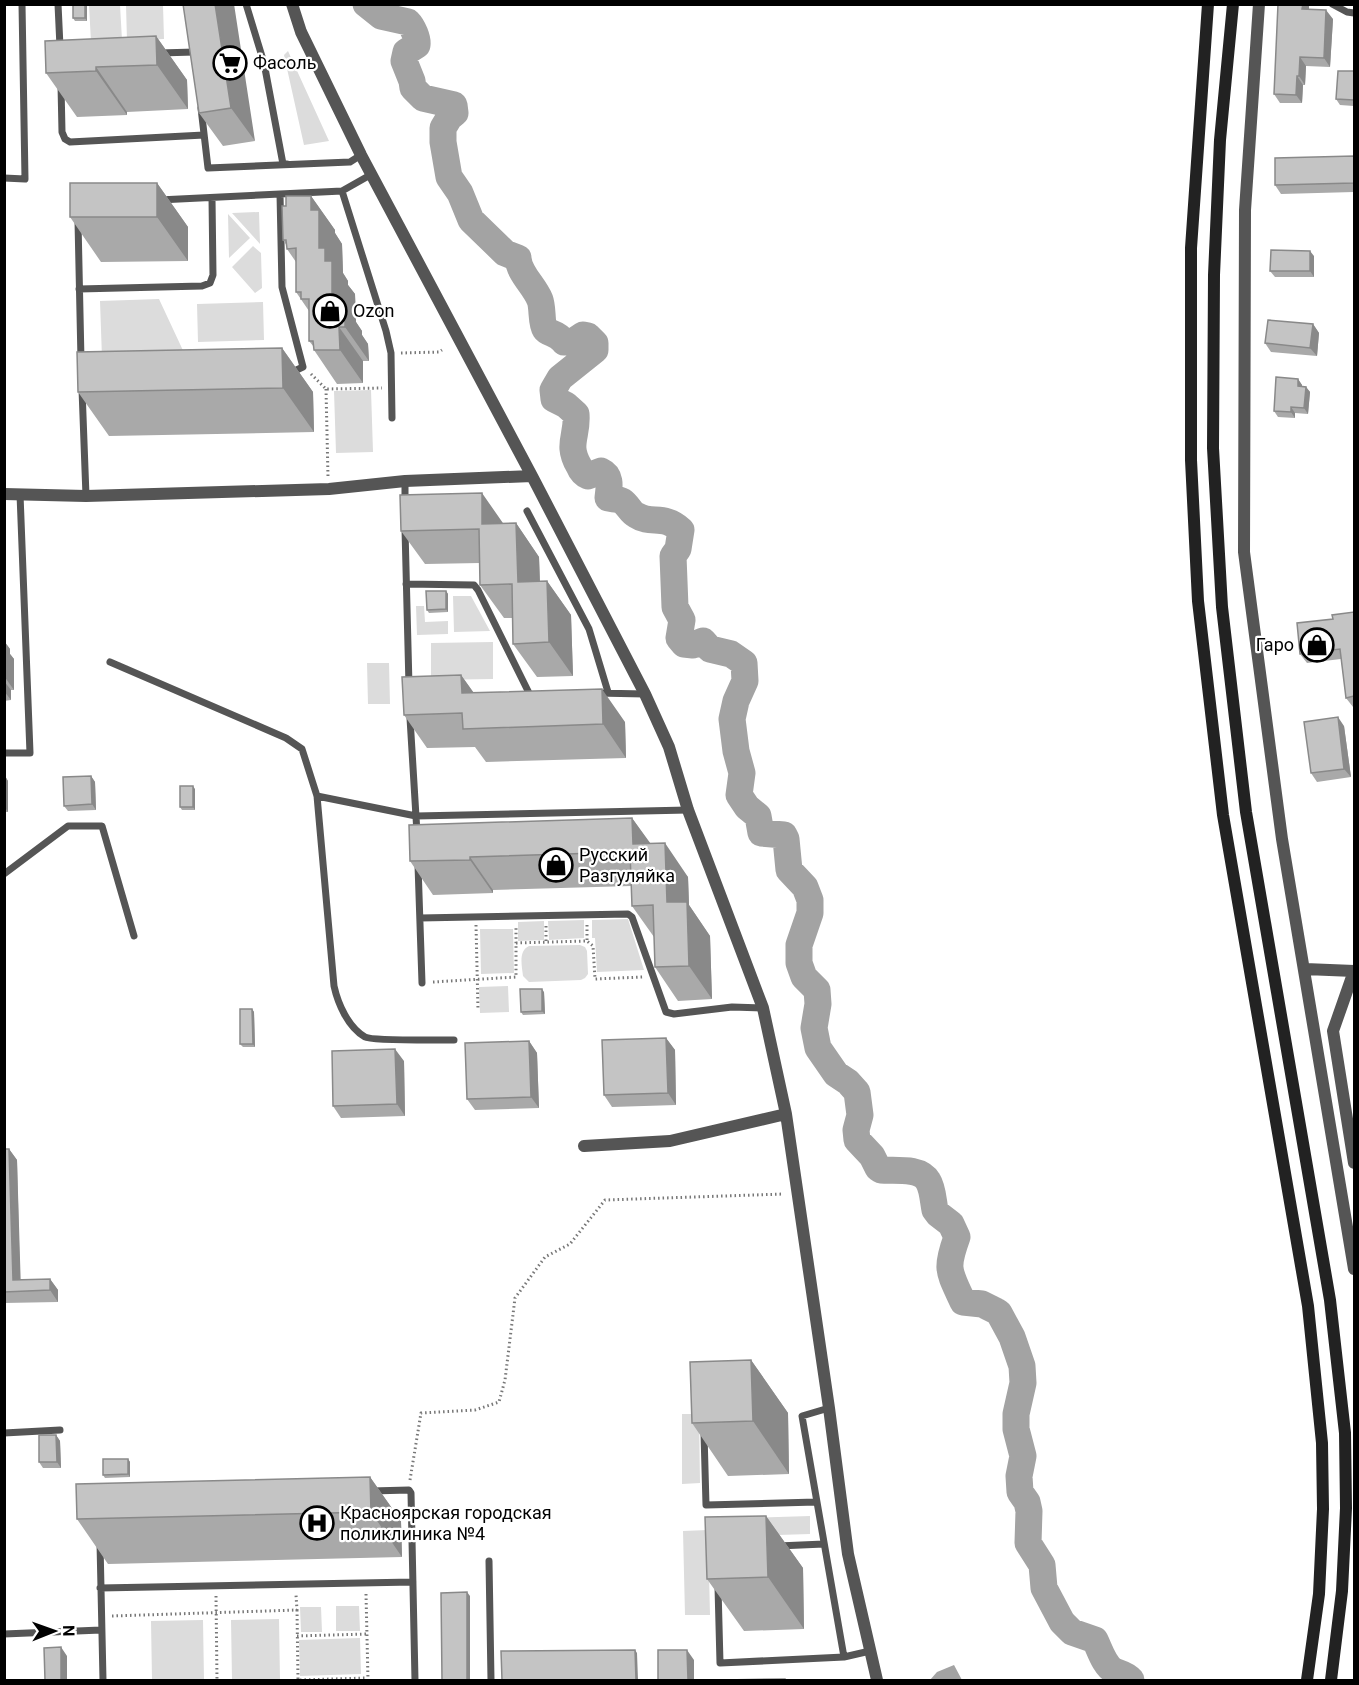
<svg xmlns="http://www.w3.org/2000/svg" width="1359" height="1685" font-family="Roboto,sans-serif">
<rect width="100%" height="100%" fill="#fff"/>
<!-- green -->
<path fill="#dcdcdc" d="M89,5H120L122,40L91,42Z
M126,5H163L164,39L127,41Z
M288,51L329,141L304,145L284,55Z
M259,212L260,244L232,213Z
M228,214L250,238L229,258Z
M253,246L261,253L262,288L255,293L232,267Z
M159,299L187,359L102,358L100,301Z
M263,302L264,340L198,342L197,304Z
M371,390L373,452L336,453L334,391Z
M453,596H471L490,631L454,632Z
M416,606H424L425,622L448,621V634L417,635Z
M493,642V679L431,680V643Z
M367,663H389L390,704H368Z
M628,919L644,970L597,972L595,938H592V920Z
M584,920V938L549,940L548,921Z
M544,921V940L518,941V922Z
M480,929H513L514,973L481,974Z
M580,945L585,947L587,951L588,974L585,978L581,980L529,982L523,976C522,966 518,951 529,946Z
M508,986L509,1012L480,1013L479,987Z
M682,1414H699L700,1483L682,1484Z
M810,1516V1534L720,1537L719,1519Z
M708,1530L710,1615H685L683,1531Z
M336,1606H359L360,1631H336Z
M300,1607H321L322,1632H301Z
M279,1619L280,1680H232L231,1620Z
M203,1620L204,1680H152L151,1621Z
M360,1638L361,1674L300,1676L299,1640Z"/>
<!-- water -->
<path fill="#a3a3a3" d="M954,1665L962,1680H930L937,1672Z"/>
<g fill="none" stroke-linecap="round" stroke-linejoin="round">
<!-- river -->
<path stroke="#a3a3a3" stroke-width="27" d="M366,4L381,16L408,22C413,27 418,39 417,45L406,52L404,61L412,81L413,88L423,98L454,105L455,113L449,118L443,128V142L449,177L460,193L471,220L505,253L518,258C519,274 534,285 540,300C543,308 541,323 545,329C548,334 557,332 564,342L574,341L583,335L588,336L595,343V350L560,378L553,390L554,399L566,405L576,414C578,436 566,444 579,466C581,471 583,474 588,476L601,471C612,476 609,488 608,498C612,499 619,499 622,501C628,505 630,512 636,515C651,525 664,514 681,530L678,549L673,556L675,607L682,620L679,638L684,644L693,645L703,641L710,649L731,654L744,663L745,681L736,701L732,719L736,751L742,773L739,795L747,807L758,816L761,833L784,835L786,839L789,870L805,887L810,900V913L799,945V963L804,977L817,990L818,1004L814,1028L818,1048L836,1074L848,1082L857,1092L860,1115L856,1130L857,1140L872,1156L878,1168L881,1170C895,1171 920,1167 928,1181C933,1189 933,1201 935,1210L938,1214L951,1224L957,1237C945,1270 949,1271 963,1302L982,1304L996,1311L999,1313L1012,1337L1022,1366L1023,1383L1016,1414V1429L1023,1456L1019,1476L1020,1492L1027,1502L1029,1511L1028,1543L1042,1565L1044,1588L1062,1622L1072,1632L1095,1640C1100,1650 1104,1665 1114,1671C1121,1674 1126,1674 1131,1680"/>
<!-- path -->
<path stroke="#777" stroke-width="3" stroke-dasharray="1.5 3" stroke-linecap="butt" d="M401,353L439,352L442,350
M311,374L326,389L382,388
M326,389L328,477
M476,925L478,1010
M587,925V941
M546,926V942
M516,943L587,941L593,946L595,979L643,977
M433,982L516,977V927
M410,1480L421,1413L475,1410L499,1402L505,1380L515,1298L545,1257L570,1244L605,1200L784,1194
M366,1594L368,1680
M216,1596L217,1680
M297,1610L298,1680L367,1678
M112,1616L297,1610L296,1595
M297,1636L366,1634"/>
<!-- service -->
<path stroke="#555" stroke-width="7" d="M58,4L60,47
M246,4L264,63L283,164H287
M1332,4L1347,12L1354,13
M159,53L195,52
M61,85L62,132L65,139L70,142L204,135
M201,108L208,168L350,162L361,155
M4,178L25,179L22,4
M342,191L386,331L391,353L392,418
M159,200L280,194
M78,221L81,360
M79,289L202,286L210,283L213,275L212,198
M290,373L303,367L282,287L280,194L342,191L372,174
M82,389L86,496
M405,481V503
M527,511L589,629L608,692
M405,529L409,686
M406,584L474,585L478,590L530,695
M110,662L286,738L302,749L317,796L334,986C338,1004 348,1027 365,1037C372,1041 440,1040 454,1040
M596,693L645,694
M410,718L417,833
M4,753H30L20,494
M317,796L416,816L688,810
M418,865L422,983
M4,874L68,826H102L134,936
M420,918L628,914L632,917L666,1012L674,1014L732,1007L763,1008
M829,1408L802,1416L844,1657
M4,1433L60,1430
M704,1433L706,1505L816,1502
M371,1491L409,1490L411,1493L415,1680
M100,1543L103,1680
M778,1546L824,1544
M489,1561L491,1680
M718,1587L720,1663L844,1657L870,1651
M100,1588L413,1582
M4,1634L101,1630"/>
<!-- minor -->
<path stroke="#555" stroke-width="12" d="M292,4L301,32L361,155L532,476L645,694L669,747L688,810L763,1008L786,1114L829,1408L848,1554L877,1680
M1259,4L1245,210L1244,552L1282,839L1354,1269
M4,494L86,496L329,489L405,481L532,476
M1305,969L1354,971
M1354,971L1333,1031L1354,1163
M584,1146L670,1141L786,1114"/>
<!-- secondary -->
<path stroke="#222" stroke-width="12" d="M1208,4L1191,248V460L1198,601L1223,815L1308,1306L1322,1443L1323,1509L1319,1594L1307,1680
M1233,4L1220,140L1214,275L1213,448L1222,607L1246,812L1330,1300L1345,1433L1346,1508L1342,1591L1331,1680"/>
</g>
<!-- wall -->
<path fill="#a9a9a9" d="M87,4V21H75L73,18Z
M183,4L255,141L223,146L199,113Z
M1309,10L1333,19L1330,67L1306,66L1305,85H1303L1302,103H1280L1274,94Z
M156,36L187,80L188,109L127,112V115L77,117L46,73Z
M1354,71V106L1340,105L1336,99Z
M1354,156V192L1281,194L1275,185Z
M157,183L188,227V261L101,262L70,217Z
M311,196L335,230V233L342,244L343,273L348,281V285L355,294L356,322L362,331V335L368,344L369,361H363V383L337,384L314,350V347L309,341V311L296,292V262L287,249V246L283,240Z
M1314,256V277H1275L1270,271Z
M1313,324L1319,333L1317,356L1271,352L1265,343Z
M282,348L313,392L314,432L109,436L78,392Z
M1298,379L1302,385V386L1306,387L1310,392L1308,414L1295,413V418L1278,417L1274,411Z
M516,523L539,557L540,581H547L571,615L573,676L537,677L513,644V618H504L480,585V563L425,564L401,531Z
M446,591L448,594V612L429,613L427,610Z
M1354,612V707H1353L1346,698L1341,659L1307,663L1300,654L1333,619Z
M4,641L10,649V654L14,659V690H11V700L4,701Z
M461,675L474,693L625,722L626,758L486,762L475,747L427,748L404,715Z
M1344,726L1351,777L1317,782L1311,773Z
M4,771L5,776L8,781V812H5V822H4Z
M91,776L95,782L96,810L68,811L64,806Z
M195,789V810H182L180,807Z
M632,818L650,844L688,877L689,905L710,936L712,999L678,1001L655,967L654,937L632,906L631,886L493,890V893L433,895L410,861Z
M544,992L545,1014L523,1015L521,1012Z
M252,1009L254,1012L255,1047H243L240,1044Z
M666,1038L675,1050L676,1105L612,1107L604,1095Z
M529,1041L537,1053L539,1108L475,1110L467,1099Z
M404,1061L405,1116L341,1118L333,1106Z
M4,1149H9L17,1160L20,1279H50L58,1290V1302L4,1303Z
M751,1360L788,1413L789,1474L728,1476L692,1423Z
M56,1435L60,1441L61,1468H43L39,1462Z
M128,1459L130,1462V1477L105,1478L103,1475Z
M370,1477L401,1521L402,1557L108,1564L77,1519Z
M766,1516L803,1568L804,1629L744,1631L707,1579Z"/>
<!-- shaded-wall -->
<path fill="#898989" d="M85,4H87V21L85,18Z
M215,4H234L255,141L231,108Z
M1303,4H1309V18L1302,9Z
M1326,10L1333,19L1330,67L1324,58Z
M156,36L187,80L188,109L157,65Z
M1300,57L1306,66L1305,85L1299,76Z
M96,67L127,112V115L96,71Z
M1297,76L1303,85L1302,103L1296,95Z
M157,183L188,227V261L157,217Z
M311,196L335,230V233L342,244L343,273L348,281V285L355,294L356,322L362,331V335L368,344L369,361L345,327L332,297L325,261L319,248L311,210Z
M1310,251L1314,256V277L1310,271Z
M1313,324L1319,333L1317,356L1310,348Z
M339,327L363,361V383L340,350Z
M282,348L313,392L314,432L283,388Z
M1298,379L1302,385V392L1298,386Z
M1306,387L1310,392L1308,414L1304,408Z
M1291,407L1295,413V418L1291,412Z
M482,493L505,526L482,524Z
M516,523L539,557L541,616L518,582Z
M547,581L571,615L573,676L549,642Z
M446,591L448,594V612L446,609Z
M4,641L10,649V654L14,659V690L4,676Z
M461,675L485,709L462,693Z
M4,681L11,690V700L4,691Z
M602,689L625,722L626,758L603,724Z
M1338,717L1344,726L1351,777L1344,769Z
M4,771L5,776L8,781V812L4,806Z
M91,776L95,782L96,810L92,804Z
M193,786L195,789V810L193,807Z
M632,818L656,851L633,844Z
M665,843L688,877L689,905L710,936L712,999L689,966L667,902Z
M470,857L493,890V893L470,860Z
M542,989L544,992L545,1014L542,1011Z
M252,1009L254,1012L255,1047L253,1044Z
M666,1038L675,1050L676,1105L668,1093Z
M529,1041L537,1053L539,1108L531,1097Z
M395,1049L404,1061L405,1116L397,1104Z
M9,1149L17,1160L21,1291L13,1280Z
M50,1279L58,1290V1302L50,1290Z
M751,1360L788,1413L789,1474L753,1421Z
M56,1435L60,1441L61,1468L57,1462Z
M128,1459L130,1462V1477L128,1474Z
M370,1477L401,1521L402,1557L371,1512Z
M766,1516L803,1568L804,1629L768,1577Z
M467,1592L470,1596V1680H467Z
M61,1647L67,1656V1680H61Z
M635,1650L637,1653L638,1680H636Z
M687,1650L694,1660V1680H688Z"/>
<!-- building -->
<path fill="#c4c4c4" stroke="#898989" stroke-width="1.5" d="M73,4H85V18H73Z
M183,4H215L231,108L199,113Z
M1278,4H1303L1302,9L1326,10L1324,58L1300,57L1299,76H1297L1296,95L1274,94Z
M156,36L157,65L96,67V71L46,73L45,41Z
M1338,71H1354V100L1336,99Z
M1354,156V183L1275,185V158Z
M70,183H157V217H70Z
M286,196H311V210H319V248H325V261H332V297H338L339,311H345V327H339L340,350H314L313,341H309V299H301V292H296V248L287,249L286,240H283L282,206H286Z
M1271,250L1310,251V271H1270Z
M1268,320L1313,324L1310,348L1265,343Z
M282,348L283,388L78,392L77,352Z
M1276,377L1298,379V386L1306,387L1304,408L1291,407V412L1274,411Z
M482,493V524L516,523L518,582L547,581L549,642L513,644L512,584L480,585L479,529L401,531L400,495Z
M426,591H446V609L427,610Z
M1354,612V696L1346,698L1340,649L1300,654L1297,623L1333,619L1332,615Z
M461,675L462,693L602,689L603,724L463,729L462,713L404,715L402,677Z
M1338,717L1344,769L1311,773L1304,722Z
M91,776L92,804L64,806L63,777Z
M180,786H193V807H180Z
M632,818L633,844L665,843L667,902H687L689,966L655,967L653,905L632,906L630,852L470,857V860L410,861L409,825Z
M520,989H542V1011L521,1012Z
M240,1009H252L253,1044H240Z
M666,1038L668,1093L604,1095L602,1040Z
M529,1041L531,1097L467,1099L465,1043Z
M395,1049L397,1104L333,1106L332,1051Z
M4,1149H9L13,1280L50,1279V1290L4,1292Z
M751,1360L753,1421L692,1423L690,1362Z
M39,1435H56L57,1462H39Z
M103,1459H128V1474L103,1475Z
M370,1477L371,1512L77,1519L76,1484Z
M766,1516L768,1577L707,1579L705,1517Z
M467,1592V1680H442L441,1593Z
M61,1647V1680H45L44,1648Z
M635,1650L636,1680H502L501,1651Z
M658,1650H687L688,1680H658Z
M785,1679V1680H723Z"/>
<!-- icons -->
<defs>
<g id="supermarket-ring" transform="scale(1.725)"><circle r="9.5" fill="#fff" stroke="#000" stroke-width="1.5"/><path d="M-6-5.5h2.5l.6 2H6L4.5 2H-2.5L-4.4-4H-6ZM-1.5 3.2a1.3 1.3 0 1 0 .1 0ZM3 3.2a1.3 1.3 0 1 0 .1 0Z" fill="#000"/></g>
<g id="shop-ring" transform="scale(1.725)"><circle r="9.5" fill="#fff" stroke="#000" stroke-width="1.5"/><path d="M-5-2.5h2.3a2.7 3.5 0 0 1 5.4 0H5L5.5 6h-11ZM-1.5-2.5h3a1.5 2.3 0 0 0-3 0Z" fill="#000"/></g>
<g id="hospital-ring" transform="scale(1.725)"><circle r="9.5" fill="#fff" stroke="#000" stroke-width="1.5"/><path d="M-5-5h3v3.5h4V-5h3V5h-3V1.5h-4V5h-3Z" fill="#000"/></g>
</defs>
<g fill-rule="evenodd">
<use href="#supermarket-ring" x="230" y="63"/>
<use href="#shop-ring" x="330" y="311"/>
<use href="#shop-ring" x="1317" y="645"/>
<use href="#shop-ring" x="556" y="865"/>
<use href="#hospital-ring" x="317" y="1523"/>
</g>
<g text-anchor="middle" stroke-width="4.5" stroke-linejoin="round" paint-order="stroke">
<!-- poi labels -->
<g font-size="18" fill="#000" stroke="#fff" text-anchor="start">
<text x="253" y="69">Фасоль</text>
<text x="353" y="317">Ozon</text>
<text x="1294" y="651" text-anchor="end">Гаро</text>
<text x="579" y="861">Русский<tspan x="579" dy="21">Разгуляйка</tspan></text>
<text x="340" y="1519">Красноярская городская<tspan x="340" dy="21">поликлиника №4</tspan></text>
</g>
</g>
<!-- border -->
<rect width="1359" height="1685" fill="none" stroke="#000000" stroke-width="12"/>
<!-- north arrow -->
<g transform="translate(54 1631) rotate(89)" stroke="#ffffff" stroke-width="4.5" paint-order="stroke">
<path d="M0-4.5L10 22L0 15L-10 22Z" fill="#000000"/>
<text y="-9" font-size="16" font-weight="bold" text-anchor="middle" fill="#000000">N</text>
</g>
</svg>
